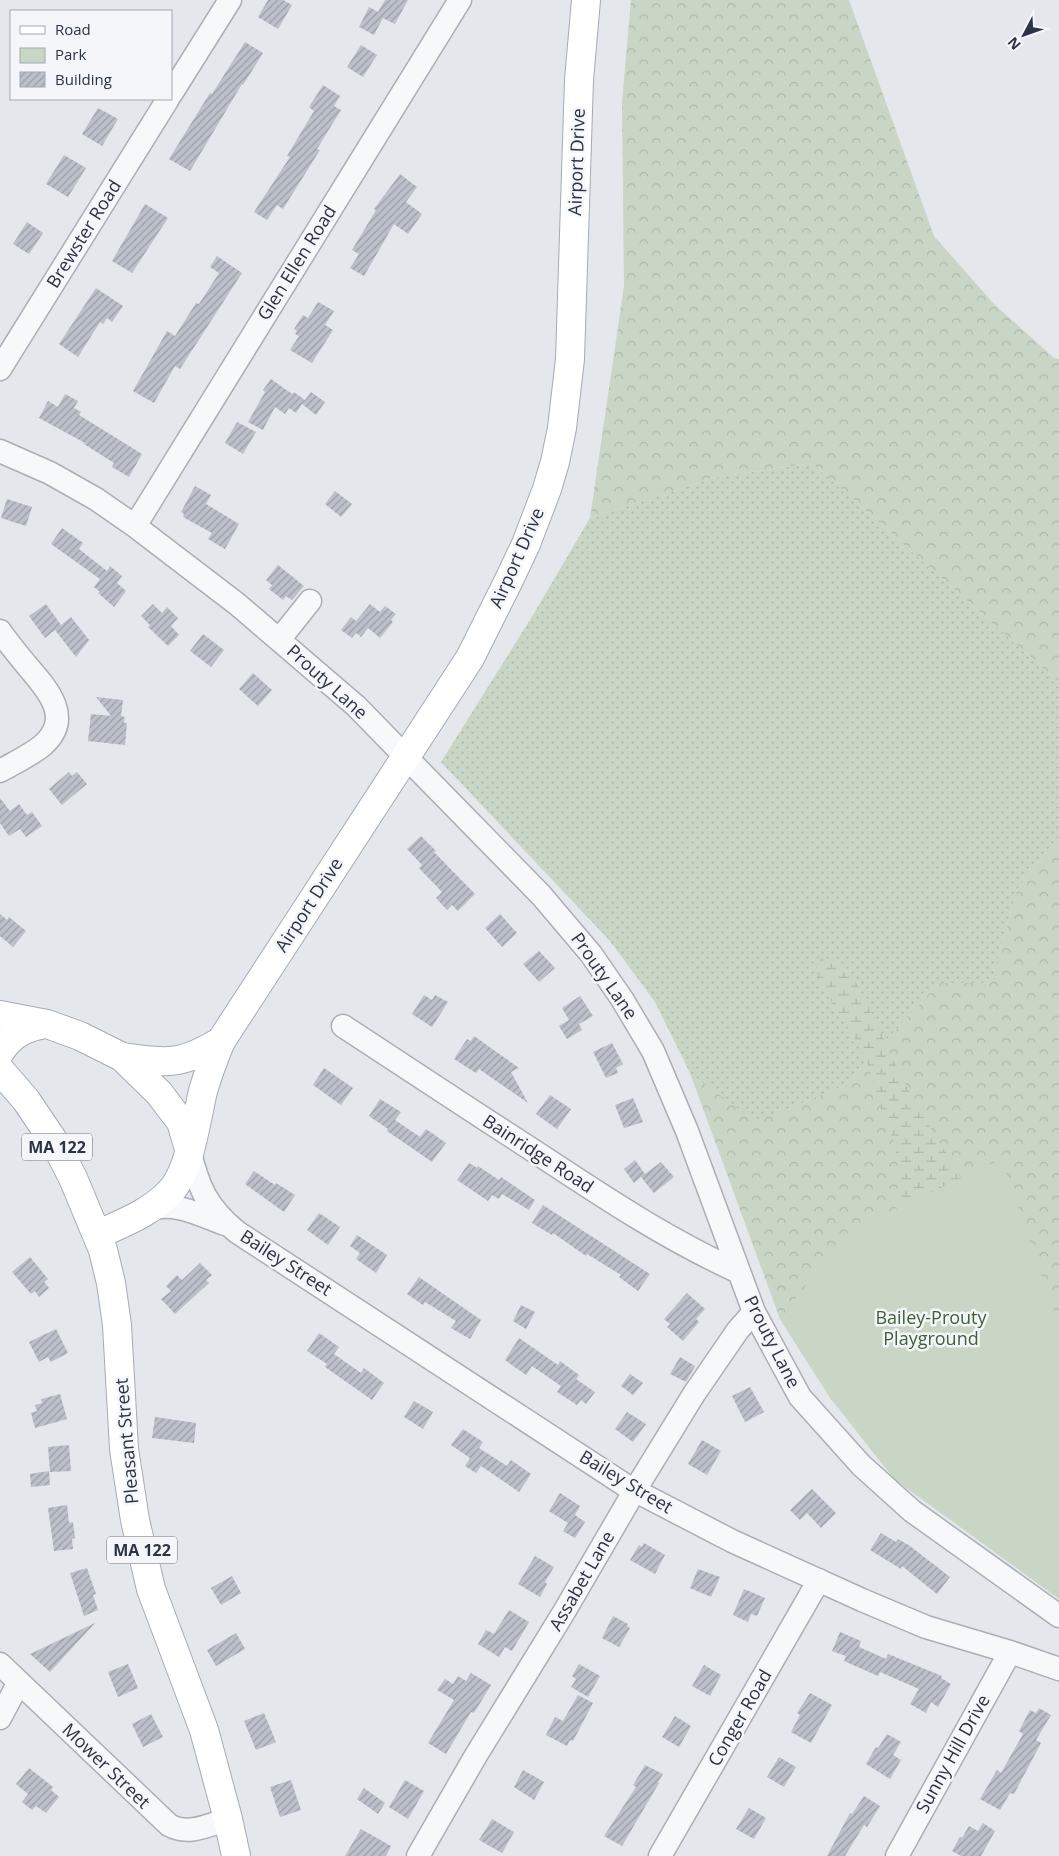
<svg xmlns="http://www.w3.org/2000/svg" width="1059" height="1856" font-family="'Open Sans',sans-serif">
<defs>
<pattern id="grass-dots" width="8" height="8" patternUnits="userSpaceOnUse" patternTransform="scale(1.25)"><rect width="8" height="8" fill="#c9d6c5"/><path d="M2 2h.1M6 6h.1" fill="none" stroke="#adb8ab" stroke-width="1.8" stroke-linecap="round"/></pattern>
<pattern id="forest-crowns" width="20" height="18" patternUnits="userSpaceOnUse" patternTransform="scale(1.25)"><rect width="20" height="18" fill="#c9d6c5"/><path d="M2 6a3 3 0 1 1 6 0M12 15a3 3 0 1 1 6 0" fill="none" stroke="#adb8ab"/></pattern>
<pattern id="wetland-marsh" width="20" height="14" patternUnits="userSpaceOnUse" patternTransform="scale(1.25)"><rect width="20" height="14" fill="#c9d6c5"/><path d="M1 5h8M5 5V1M11 12h8M15 12V8" fill="none" stroke="#adb8ab"/></pattern>
<pattern id="building-hatch" width="6" height="6" patternUnits="userSpaceOnUse" patternTransform="scale(1.25)"><rect width="6" height="6" fill="#bbc0ca"/><path d="M-1 1l2-2M0 6l6-6M5 7l2-2" fill="none" stroke="#989da6"/></pattern>
</defs>
<rect width="100%" height="100%" fill="#e4e7ec"/>
<!-- grass -->
<path fill="url(#grass-dots)" d="M812,463L1059,682V836L1017,890L991,983H939L845,1085L756,1123L690,1073L655,1002L610,941L441,762L533,615L590,518L713,478Z"/>
<!-- forest -->
<path fill="url(#forest-crowns)" d="M631,0H849L934,236L994,304L1054,358L1059,359V682L812,463L713,478L590,518L624,286L622,102Z
M1059,836V1346L896,1470L831,1399L780,1319L690,1073L756,1122L845,1085L939,983H991L1017,890Z"/>
<!-- wetland -->
<path fill="url(#wetland-marsh)" d="M821,958L840,963L855,981L888,1047L891,1056L916,1104L981,1211L901,1217L900,1181L894,1141L881,1109L868,1065L854,1037L819,981L817,966Z"/>
<!-- park -->
<path fill="#c9d6c5" d="M1002,1159L1059,1327V1599L894,1479L831,1399L780,1319L849,1231Z"/>
<!-- building -->
<path fill="url(#building-hatch)" d="M268,0H283L292,5L278,29L258,17Z
M385,0H408L395,24L383,18L374,35L359,27L369,7L378,12Z
M245,42L263,53L243,85L242,84L190,171L169,159L210,93L212,94Z
M361,45L377,55L363,77L347,67Z
M323,85L340,96L334,106L341,110L317,149L320,150L283,209L277,205L267,220L254,212L290,157L287,156L314,111L309,107Z
M98,108L118,119L102,146L82,134Z
M64,155L86,168L68,197L46,184Z
M400,174L417,187L406,202L422,214L408,234L394,224L364,276L350,268L359,254L352,250L376,210L374,209Z
M145,204L168,218L132,273L112,261Z
M27,222L43,233L29,254L13,244Z
M217,256L242,273L180,369L175,366L154,403L133,391L167,331L175,336L196,303L199,304L219,273L210,267Z
M96,288L123,306L112,322L107,318L103,324L100,322L78,357L59,344Z
M318,302L334,311L325,325L333,330L312,363L290,350L299,336L295,334L297,331L294,329L303,315L308,318Z
M271,379L292,394L294,392L305,400L311,392L325,402L316,415L302,404L296,413L289,408L285,414L275,407L263,430L248,422L265,392L263,390Z
M65,394L78,401L74,408L81,412L79,415L142,454L129,477L112,467L114,463L84,444L85,443L39,418L48,401L58,407Z
M237,422L256,432L243,454L225,443Z
M195,486L211,495L206,504L239,524L225,549L208,539L212,533L183,517L184,514L181,512Z
M335,491L352,504L341,517L325,504Z
M7,499L32,507L26,526L1,518Z
M62,528L83,543L79,549L107,571L110,566L122,576L117,583L126,591L114,607L98,593L100,592L94,587L100,579L51,544Z
M278,565L304,586L292,600L286,596L283,600L269,589L272,585L266,580Z
M46,604L61,625L71,617L89,640L76,657L55,630L45,638L29,616Z
M153,604L162,613L167,607L178,618L171,626L179,635L168,646L148,627L150,625L141,616Z
M370,604L380,612L385,606L396,614L391,620L393,622L380,638L368,628L361,637L356,633L352,638L341,630L351,617L356,621Z
M203,634L224,650L211,667L190,651Z
M253,673L272,690L258,706L239,689Z
M96,697L123,700L121,716L125,717L124,723H127L125,745L88,741L91,714L111,716Z
M69,772L72,776L77,772L87,784L62,805L49,789Z
M0,798L10,811L19,804L27,815L32,812L42,826L26,837L20,829L9,836L0,823Z
M421,836L436,851L434,852L475,894L458,911L452,905L447,910L436,898L442,892L419,868L422,865L407,849Z
M0,914L7,920L9,917L26,931L13,947L0,936Z
M500,914L517,933L502,947L485,928Z
M539,951L555,968L539,982L523,964Z
M424,995L432,1000L435,995L448,1002L432,1027L412,1014Z
M580,996L593,1016L579,1024L582,1030L567,1039L559,1026L569,1020L562,1008Z
M474,1036L519,1068L511,1072L528,1103L479,1069L476,1073L454,1059L467,1039L471,1041Z
M612,1043L623,1064L616,1068L618,1073L606,1078L593,1052Z
M324,1068L353,1088L341,1105L313,1085Z
M550,1095L571,1109L557,1129L536,1114Z
M633,1098L643,1122L624,1128L615,1105Z
M380,1099L401,1112L395,1120L420,1137L426,1129L446,1143L432,1162L387,1131L388,1129L369,1116Z
M635,1160L645,1174L661,1162L674,1177L654,1193L641,1177L634,1183L624,1169Z
M469,1163L477,1168L478,1166L499,1180L501,1177L535,1200L529,1210L502,1194L499,1199L492,1195L488,1201L457,1180Z
M254,1171L275,1185L276,1183L295,1195L284,1212L245,1184Z
M543,1205L650,1274L638,1291L619,1277L621,1275L587,1254L586,1256L553,1233L552,1235L532,1223Z
M319,1213L340,1227L328,1245L307,1230Z
M357,1235L387,1255L376,1273L356,1259L360,1253L350,1246Z
M30,1257L48,1279L44,1282L49,1288L39,1297L35,1291L31,1294L12,1272Z
M200,1263L212,1275L206,1280L209,1283L175,1314L161,1299L171,1291L166,1286L177,1275L182,1280Z
M419,1277L481,1320L470,1339L451,1328L456,1321L425,1302L423,1305L407,1294Z
M687,1293L705,1309L696,1319L699,1322L683,1341L667,1327L670,1324L664,1319Z
M521,1305L535,1312L526,1329L513,1321Z
M56,1329L68,1353L51,1362L48,1357L39,1362L29,1342Z
M319,1333L339,1347L334,1354L361,1373L364,1368L384,1383L372,1400L325,1367L327,1364L307,1351Z
M519,1338L558,1365L560,1361L579,1375L576,1379L595,1392L586,1404L581,1400L577,1405L557,1392L561,1386L532,1366L526,1375L505,1360Z
M680,1357L695,1366L686,1382L670,1374Z
M630,1374L643,1383L633,1395L621,1386Z
M750,1387L764,1412L745,1422L732,1396Z
M60,1394L67,1419L35,1428L31,1413L37,1411L35,1405L42,1403L41,1399Z
M414,1401L433,1412L423,1429L404,1417Z
M627,1412L646,1424L633,1442L615,1429Z
M155,1417L196,1423L194,1443L152,1438Z
M463,1429L483,1442L479,1448L507,1466L511,1460L531,1474L519,1492L481,1466L476,1473L465,1466L470,1458L451,1445Z
M702,1440L721,1451L707,1475L688,1464Z
M69,1445L71,1471L50,1472L48,1447Z
M49,1471L50,1485L31,1487L30,1474Z
M812,1489L836,1513L821,1528L807,1513L800,1520L790,1510Z
M560,1493L580,1506L575,1515L585,1522L575,1538L563,1531L568,1523L549,1511Z
M67,1505L69,1523L73,1522L75,1538L72,1539L73,1549L54,1551L48,1508Z
M881,1533L896,1542L898,1539L910,1546L950,1577L937,1594L902,1566L901,1569L870,1550Z
M644,1543L665,1555L655,1574L630,1560L639,1545L642,1547Z
M535,1556L554,1567L545,1582L547,1584L540,1597L518,1584Z
M87,1568L96,1594L93,1595L98,1610L84,1616L70,1573Z
M698,1569L720,1577L711,1597L690,1588Z
M232,1576L241,1593L221,1605L211,1588Z
M744,1589L765,1598L757,1616L751,1614L748,1622L733,1615Z
M509,1610L529,1622L512,1651L505,1647L499,1657L478,1644L486,1630L494,1634Z
M613,1616L628,1624L627,1626L630,1628L619,1647L602,1638Z
M95,1623L50,1672L30,1654Z
M840,1632L861,1641L859,1647L886,1659L888,1654L942,1676L941,1678L951,1684L938,1707L931,1702L926,1713L910,1704L919,1689L880,1672L878,1676L844,1661L846,1656L832,1651Z
M236,1633L245,1649L216,1666L207,1650Z
M128,1664L138,1688L118,1697L108,1672Z
M579,1664L600,1676L588,1697L571,1687L576,1679L572,1676Z
M704,1665L721,1675L710,1696L692,1686Z
M471,1673L491,1685L474,1713L471,1712L446,1754L428,1743L454,1700L437,1690L445,1679L453,1684L458,1676L466,1681Z
M810,1693L832,1705L811,1743L791,1732L800,1715L797,1713Z
M578,1695L593,1703L573,1741L570,1740L567,1746L546,1735L555,1717L563,1721Z
M1039,1708L1051,1715L1036,1740L1041,1743L1014,1794L1010,1793L1000,1810L980,1799L997,1770L1001,1773L1023,1734L1019,1731L1030,1710L1036,1713Z
M264,1713L276,1742L256,1750L244,1721Z
M151,1714L163,1737L143,1747L132,1724Z
M675,1716L691,1726L679,1747L662,1737Z
M887,1734L901,1742L893,1755L901,1760L890,1779L866,1764L876,1747L878,1748Z
M779,1757L796,1767L784,1787L767,1777Z
M645,1765L663,1774L658,1782L659,1783L622,1846L604,1836L636,1787L633,1785Z
M29,1768L53,1787L51,1790L59,1797L46,1813L36,1806L32,1810L22,1802L28,1794L16,1784Z
M523,1770L544,1782L534,1800L514,1787Z
M291,1780L301,1810L280,1817L270,1787Z
M405,1780L424,1791L408,1819L389,1807Z
M364,1788L385,1803L378,1814L357,1799Z
M864,1796L880,1806L867,1827L864,1825L845,1856H827L850,1813L852,1814Z
M749,1808L766,1818L754,1839L736,1829Z
M492,1819L514,1832L502,1853L479,1840Z
M983,1823L995,1831L981,1856H961L952,1851L960,1837L962,1838L969,1826L978,1831Z
M361,1829L391,1846L386,1856H345Z"/>
<g fill="none" stroke-linecap="round" stroke-linejoin="round">
<!-- minor casing -->
<g stroke="#a9aeb7" stroke-width="25">
<path id="minor" d="M171,94L230,0
M0,369L168,99
M0,451L50,473L96,499L135,526L237,604L356,706L541,895L591,954L622,999L653,1051L687,1131L754,1312L800,1397L861,1465L912,1511L1059,1616
M135,526L460,0
M0,631C9,644 19,656 29,668C48,690 73,718 43,745C31,755 14,763 0,771
M279,640L310,601
M343,1026C407,1068 472,1111 537,1153C602,1196 668,1240 739,1272
M189,1149C198,1186 206,1207 237,1232L628,1487L732,1541L862,1600L926,1627L1010,1652L1059,1669
M147,1211C172,1199 202,1216 225,1224
M0,1664L169,1825C188,1836 209,1825 228,1819
M0,1718L19,1682
M418,1856L475,1757L564,1612L635,1490L694,1394L738,1330L754,1312
M660,1856L819,1580
M897,1856L1010,1652"/>
</g>
<!-- major casing -->
<g stroke="#a3abb8" stroke-width="30">
<path id="major" d="M0,1015L47,1024L80,1036L122,1057L159,1093L181,1122L189,1149
M0,1052C11,1034 26,1027 46,1024
M122,1057C168,1063 180,1066 221,1041
M0,1070L26,1100L55,1143L73,1178L103,1250L111,1283L117,1325L124,1449L135,1520L151,1589L204,1730L228,1819L236,1856
M97,1235C123,1223 150,1213 170,1192C190,1171 196,1121 203,1091C208,1074 214,1058 221,1041L470,658L508,582L526,544L547,489L555,462L562,428L570,359L579,80L586,0"/>
</g>
<!-- minor -->
<use href="#minor" stroke="#f7f8fa" stroke-width="22"/>
<!-- major -->
<use href="#major" stroke="#fff" stroke-width="28"/>
</g>
<g text-anchor="middle" stroke-width="5" stroke-linejoin="round" paint-order="stroke">
<!-- shield labels -->
<g fill="#f4f6f9" stroke="#676e7b" stroke-width="1">
<rect x="22" y="1133.5" width="70" height="27" rx="4"/>
<rect x="107" y="1536.5" width="70" height="27" rx="4"/>
</g>
<g font-size="16" font-weight="bold" fill="#2b3445">
<text x="57" y="1153">MA 122</text>
<text x="142" y="1556">MA 122</text>
</g>
<!-- street labels -->
<g font-size="18" fill="#2b3445" stroke="#f4f6f9">
<text transform="translate(577 162) rotate(-88)" y="6">Airport Drive</text>
<text transform="translate(84 234) rotate(-58)" y="6">Brewster Road</text>
<text transform="translate(297 263) rotate(-58)" y="6">Glen Ellen Road</text>
<text transform="translate(517 558) rotate(-66)" y="6">Airport Drive</text>
<text transform="translate(327 682) rotate(42)" y="6">Prouty Lane</text>
<text transform="translate(309 905) rotate(-57)" y="6">Airport Drive</text>
<text transform="translate(604 976) rotate(55)" y="6">Prouty Lane</text>
<text transform="translate(538 1154) rotate(33)" y="6">Bainridge Road</text>
<text transform="translate(286 1263) rotate(33)" y="6">Bailey Street</text>
<text transform="translate(772 1342) rotate(63)" y="6">Prouty Lane</text>
<text transform="translate(127 1441) rotate(-95)" y="6">Pleasant Street</text>
<text transform="translate(626 1482) rotate(31)" y="6">Bailey Street</text>
<text transform="translate(582 1581) rotate(-60)" y="6">Assabet Lane</text>
<text transform="translate(740 1718) rotate(-60)" y="6">Conger Road</text>
<text transform="translate(953 1754) rotate(-61)" y="6">Sunny Hill Drive</text>
<text transform="translate(106 1766) rotate(44)" y="6">Mower Street</text>
</g>
<!-- park labels -->
<g font-size="18" fill="#3f6138" stroke="#f4f6f9">
<text x="931" y="1324">Bailey-Prouty<tspan x="931" dy="21">Playground</tspan></text>
</g>
</g>
<!-- legend -->
<rect x="10" y="10" width="162" height="90" fill="#f4f6f9" stroke="#a4a8b1"/>
<rect x="20" y="26" width="25" height="8" fill="#ffffff" stroke="#a4a8b1"/>
<text x="55" y="35" font-size="15" fill="#2b3445">Road</text>
<rect x="20" y="48" width="25" height="15" fill="#c9d6c5" stroke="#a4a8b1"/>
<text x="55" y="60" font-size="15" fill="#2b3445">Park</text>
<rect x="20" y="72" width="25" height="15" fill="url(#building-hatch)" stroke="#a4a8b1"/>
<text x="55" y="85" font-size="15" fill="#2b3445">Building</text>
<!-- north arrow -->
<g transform="translate(1024 35) rotate(229)" stroke="#f4f6f9" stroke-width="4" paint-order="stroke">
<path d="M0-4L9 19L0 12L-9 19Z" fill="#2b3445"/>
<text y="-8" font-size="14" font-weight="bold" text-anchor="middle" fill="#2b3445">N</text>
</g>
</svg>
